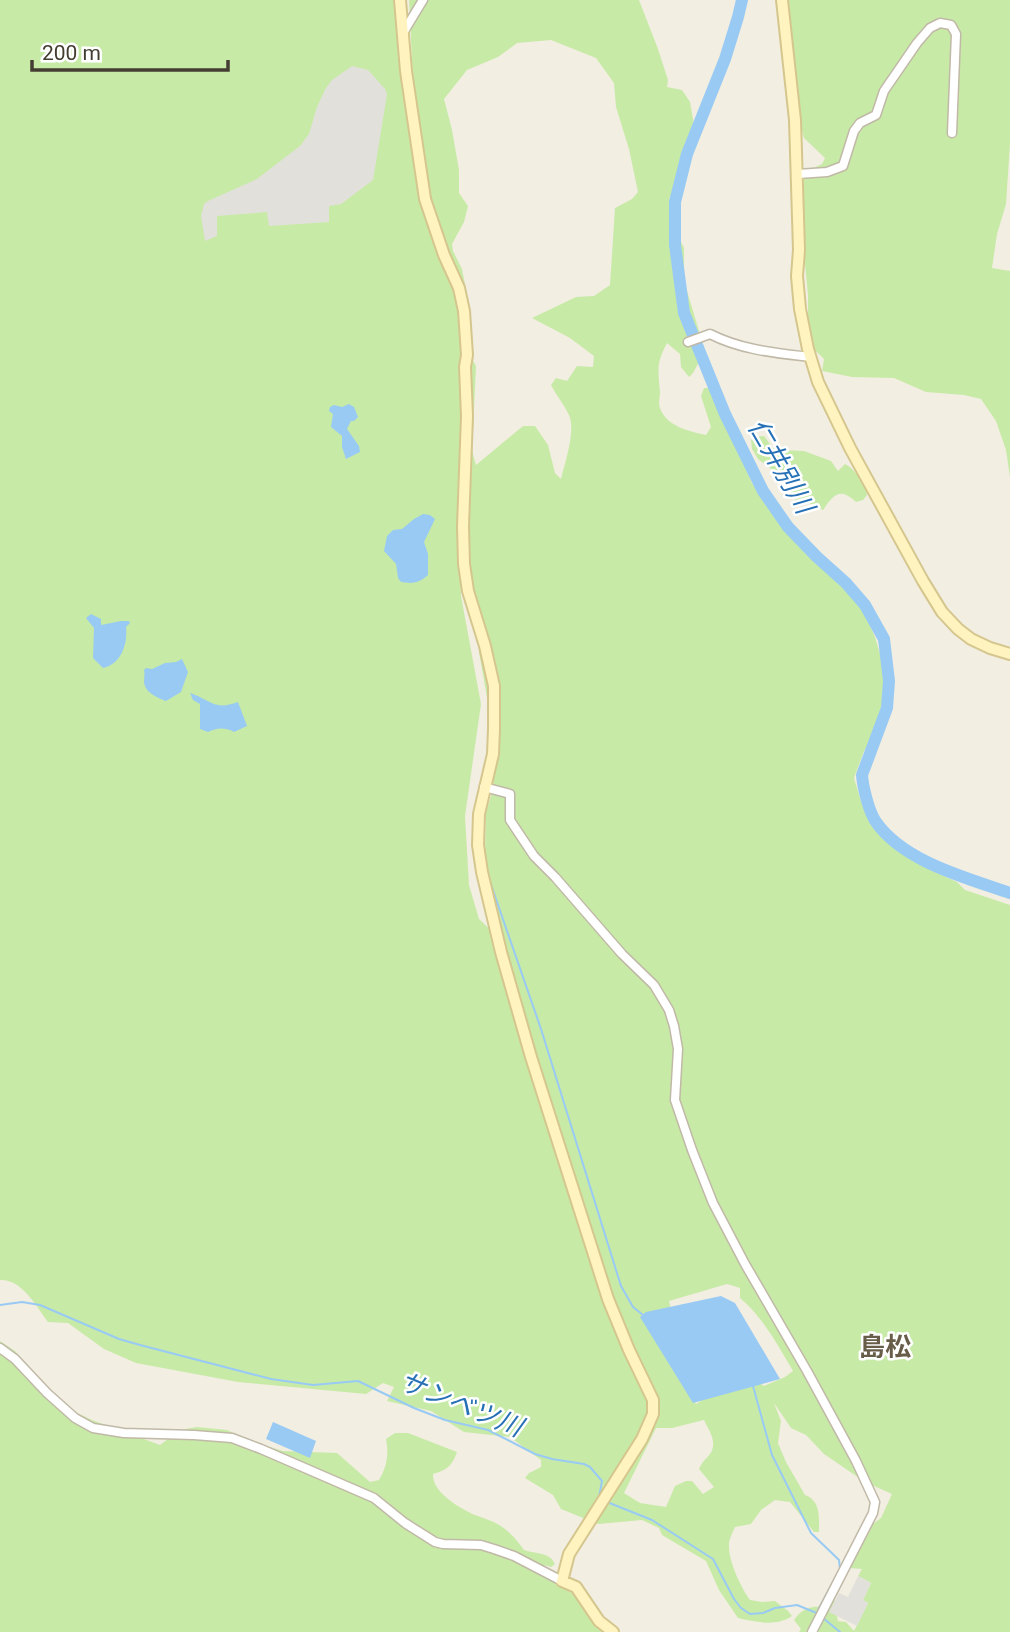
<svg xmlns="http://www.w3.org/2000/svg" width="1010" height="1632" font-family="Roboto,'Noto Sans JP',sans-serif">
<rect width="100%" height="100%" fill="#f2eee2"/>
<!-- green -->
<path fill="#c8eaa7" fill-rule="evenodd" d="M0,0H397V28L405,99L414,101L409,0H639L658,49L668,80L667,87L682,90L690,102L694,125L678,168L672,195L669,198L680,208L679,238L684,248V281L705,351L693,373L689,377L681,367L680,354L667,343C656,364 658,369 660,392C660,397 658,403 660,408C667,427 689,431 706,435L711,427L701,396L704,388H710L752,483L776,517L798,543L820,556L850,590L865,614L875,637L883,664L884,715L872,739L864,751L854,778L861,801L871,825L891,846L933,871L957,882L965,890L1010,905V1632H799L801,1629L794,1620C804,1606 812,1607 828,1606L832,1600L837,1601L835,1607L838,1621L846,1622L854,1631L868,1603L863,1600L871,1583L858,1576L862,1569L849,1568L869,1527L881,1518L892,1494L865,1482L824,1454L806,1435L791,1428L774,1403L781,1421L778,1443L786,1462L805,1495C821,1501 819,1517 819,1532H814L790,1502L775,1500L761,1510L751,1524L735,1527C733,1532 729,1539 729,1544C728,1561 741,1587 750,1600L762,1602L775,1601L788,1611L792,1616C776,1627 756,1622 738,1618L719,1590L706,1561L662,1535L659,1528L642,1520L598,1524L561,1509L553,1495L525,1478L529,1473L541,1467V1460L510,1437L464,1432L431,1411L387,1401L394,1387L383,1383L366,1394L238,1382L136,1363L104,1349L68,1323L48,1322C36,1306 22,1279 0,1280ZM551,40L596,58L614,83L616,107L629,149L638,192L632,199L615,208L610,285L594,296L576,297L532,318L570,338L594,356L593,367L577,366L567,381L556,378L551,385C556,395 563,403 568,413C577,428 565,462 561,479L555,473L548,445L535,426H523L476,465L472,451L476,366L472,359L468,300L462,269L453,251L452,244L464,222L468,206L459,193V170L452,130L444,99L467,70L498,57L517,43ZM459,515L476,604L479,652L496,748L493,789L486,813L485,853L501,934H495L479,919L469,885L465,816L481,704L461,596ZM727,1284L740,1288V1298C763,1317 778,1346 793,1371L785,1377L764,1386L755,1380L719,1389L696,1404L691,1394L669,1301ZM704,1420C709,1431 718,1442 710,1454C706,1459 702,1462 699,1469L714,1487L703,1494L692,1481H686L675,1486L666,1507L640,1503L624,1493L656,1428H672Z
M789,0H1010V144L1006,204L997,234L992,268L1010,271V477L1006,450L996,421L981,399L964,395L926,392L894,378L852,377L822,371L824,359L815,350L808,318V295L802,233L804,179L811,169L822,164L825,158L804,138L800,124L791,63Z
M764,436L773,448L778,450L804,451L831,461L838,471L845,464C855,469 866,484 867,495L863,500L856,502C840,487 834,494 823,510L805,501L796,500L788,494L778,474L758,459L752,449L751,440L754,437Z
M0,1341L15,1351L65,1407L92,1420L160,1445L180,1430L197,1427L227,1430L251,1441L283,1451L337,1453L370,1482L379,1480C387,1467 389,1453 386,1439L395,1433H408L457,1452C452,1466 447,1470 433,1474C432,1492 459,1508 475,1515C483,1518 493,1521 501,1526C510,1532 518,1541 524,1550C535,1554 550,1552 555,1564L551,1567L544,1565L556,1585L578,1596L595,1624L603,1632H0Z"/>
<!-- parking -->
<path fill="#e2e0db" d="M352,66L368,70L385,89L387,94L373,180L341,204L329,206V222L269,226L267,212L217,216V236L205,241L201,216L204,204L208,201L257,179L300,146L309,134L317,107L326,88L332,80Z
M858,1576L871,1583L863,1600L868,1603L857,1626L829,1612L839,1593L848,1597Z"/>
<!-- water -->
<path fill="#99caf4" d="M349,404L354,407L358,417L354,421H351L347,429L359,446L360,452L346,459L342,447V436L331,427L333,414L329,411L330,407L334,405L342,407Z
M423,514L430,515L435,519L424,542L428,554V575C419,583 413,584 401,582L398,578L396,564L384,551L387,536L393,530L402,529L414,519Z
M91,614L101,619V625L121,621H129L130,623L126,627C128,644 121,664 103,668L93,658L94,628L86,618Z
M182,659L188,672L181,692L166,701C158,698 145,693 144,682C144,678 145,674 144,670L146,668L152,669L165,663L176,662Z
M190,693C211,700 214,711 238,702L247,726L234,732C224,727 217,728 208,732L200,729V704L193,700Z
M721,1296L735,1303L780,1379L693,1403L640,1317L646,1312Z
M273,1422L316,1441L310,1458L266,1439Z"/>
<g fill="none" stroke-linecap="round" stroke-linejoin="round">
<!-- stream -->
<path stroke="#99caf4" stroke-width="2" d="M485,860L488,876L541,1029L621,1286L633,1307L643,1315
M0,1305L22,1302L40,1305L119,1339L140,1345L271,1379L313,1385L358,1381L414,1408L445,1420L488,1430L535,1454L552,1459L584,1464L590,1467L602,1481L599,1497
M753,1386L772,1455L811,1533L839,1560L840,1569L818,1610
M607,1502L652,1520L713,1559L734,1599L741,1608L750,1614L763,1613L775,1608L797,1605L819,1614
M823,1618L840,1632"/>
<!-- river -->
<path stroke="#99caf4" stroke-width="12" d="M742,0L738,17L725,59L687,154L675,202V245L684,313L725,414L763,491L788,527L817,557L846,583L865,605L884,639L889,681L887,708L862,775C863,788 869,812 876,822C904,862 967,878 1010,893"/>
<!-- street casing -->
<g stroke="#c1b9a7" stroke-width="11">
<path id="street" d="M403,33L423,0
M798,174L827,172L843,166L854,131L860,123L876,115L884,91L917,43L930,28L940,23L951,25L956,34L952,133
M688,342L710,334C741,350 776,353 810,357
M484,787L510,794V820L534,856L555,877L622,954L654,985L669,1010L674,1026L678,1049L675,1100L692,1150L713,1203L745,1264L807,1371L856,1461L875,1502L873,1513L812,1632
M0,1348L15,1359L47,1393L75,1418L93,1428L124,1433L194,1435L232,1438L261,1449L374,1498L405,1523L435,1542L443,1544L481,1545L494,1549L514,1556L562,1581"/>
</g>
<!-- secondary casing -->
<g stroke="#d5c68e" stroke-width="14">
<path id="secondary" d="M400,0L406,71L425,199L444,255L459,288L464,311L467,355L465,367L467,416L463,526L464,564L468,591L485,646L494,686V729L493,754L479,814L478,845L482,872L501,952L531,1057L608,1299L629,1350L653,1400V1414L642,1439L569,1554L562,1581L576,1587L599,1621L613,1632
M782,0L795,120L799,250L797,276L800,309L808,349L818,382L850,448L923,581L942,612L958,629L971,639L990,648L1010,654"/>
</g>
<!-- street -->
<use href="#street" stroke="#fff" stroke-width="8"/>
<!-- secondary -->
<use href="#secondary" stroke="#fff3bf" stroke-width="10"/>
</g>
<g text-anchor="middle" stroke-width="5" stroke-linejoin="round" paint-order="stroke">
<!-- water labels -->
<g font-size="26" font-style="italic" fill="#2671b5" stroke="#fff">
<text transform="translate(781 466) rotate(60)" y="9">仁井別川</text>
<text transform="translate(461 1404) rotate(22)" y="9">サンベツ川</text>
</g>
<!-- neighbourhood labels -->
<g font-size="26" font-weight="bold" fill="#675d49" stroke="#fff">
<text x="885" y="1356">島松</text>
</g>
</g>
<!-- scale -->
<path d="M32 60v10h196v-10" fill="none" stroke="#443e32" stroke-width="3.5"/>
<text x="42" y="60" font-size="21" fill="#443e32" stroke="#ffffff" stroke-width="5" paint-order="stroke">200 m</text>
</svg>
